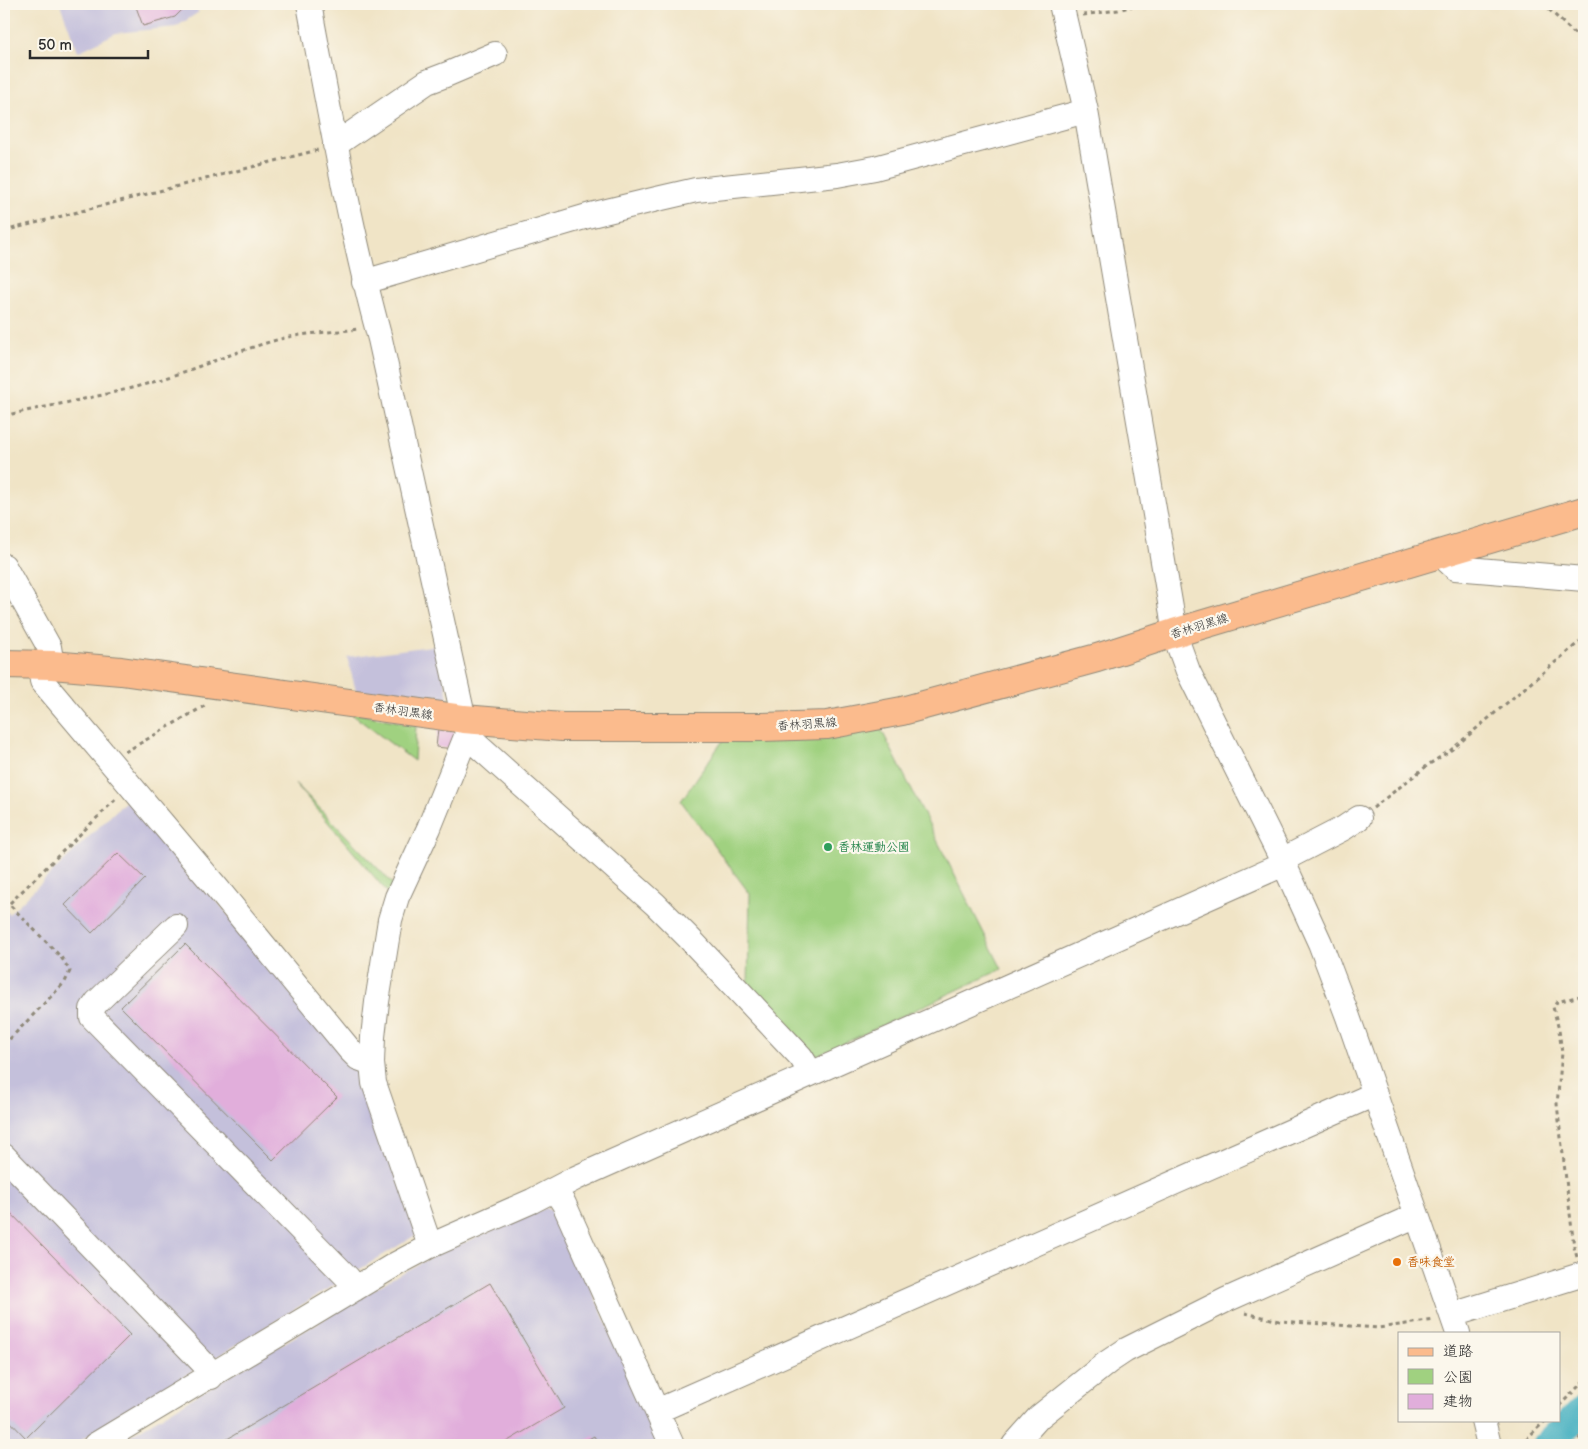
<svg xmlns="http://www.w3.org/2000/svg" width="1588" height="1449" font-family="'Balsamiq Sans','Klee One',sans-serif">
<rect width="100%" height="100%" fill="#fbf7ec"/>
<filter id="ink" filterUnits="userSpaceOnUse"><feTurbulence type="fractalNoise" baseFrequency=".02" numOctaves="2"/><feDisplacementMap in="SourceGraphic" scale="10" xChannelSelector="R" yChannelSelector="G"/><feConvolveMatrix kernelMatrix="1 2 1 2 8 2 1 2 1" color-interpolation-filters="sRGB"/></filter>
<filter id="wash" filterUnits="userSpaceOnUse"><feTurbulence type="fractalNoise" baseFrequency=".0096" numOctaves="4" result="noise"/><feDisplacementMap in="SourceGraphic" scale="20" xChannelSelector="R" yChannelSelector="G"/><feGaussianBlur stdDeviation="1.12" result="paint"/><feColorMatrix in="noise" values="0 0 0 0 0 0 0 0 0 0 0 0 0 0 0 0 0 1.4 0 .05"/><feComposite in="paint" operator="in"/></filter>
<g filter="url(#wash)">
<rect width="100%" height="100%" fill="#f0e4c6"/>
<!-- industrial -->
<path fill="#c4c0db" d="M60,4H190L199,12L176,27L116,33L78,52Z
M439,645L449,704L356,691L347,657Z
M131,796L366,1084L419,1233L73,1445H4V909L9,914Z
M546,1208L557,1214L662,1445H114L396,1276L437,1254Z"/>
<!-- green -->
<path fill="#a0d180" stroke="#667e56" d="M349,712L416,725L414,761Z
M878,723L1002,969L817,1056L748,985L750,894L681,801L728,733Z
M295,783L394,885L388,893Z"/>
<g fill="none" stroke-linecap="round" stroke-linejoin="round">
<!-- river -->
<path stroke="#42afc0" stroke-width="29" d="M1547,1445L1584,1409"/>
</g>
<g id="blocks">
<!-- building -->
<path fill="#e1aedb" d="M135,4H183L185,7L175,17L143,26Z
M438,729L455,731L454,749L436,747Z
M118,853L145,879L92,933L65,905Z
M185,944L337,1097L273,1160L121,1007Z
M4,1206L130,1335L26,1438L4,1415Z
M490,1283L564,1408L501,1445H226L224,1441Z
M594,1436L599,1445H578Z"/>
</g>
</g>
<g filter="url(#ink)">
<use href="#blocks" fill-opacity="0" stroke="#8e8878" stroke-width="1"/>
<g fill="none" stroke-linecap="round" stroke-linejoin="round">
<!-- minor casing -->
<g stroke="#8e8878" stroke-width="26">
<path id="minor" d="M309,4C330,116 350,229 380,339L467,734L429,828L397,897L390,920L377,1002L373,1037L372,1063L374,1083L430,1246
M1061,4L1086,111L1172,614L1174,633L1188,671L1284,864L1320,943L1348,1017L1458,1333
M335,145L427,82L448,74L495,54
M364,282L591,215L657,199L696,190L837,175L875,168L1086,111
M1440,554L1455,568L1584,579
M4,566L49,647L52,665
M40,665L42,681L217,888L349,1049L358,1058L372,1063
M467,734L478,746L655,904L688,937L801,1057L811,1073
M1282,860L1344,828L1359,818
M176,926L97,1002L92,1009V1017L348,1278L355,1289
M4,1156L205,1365L211,1377
M555,1190L564,1204L672,1445
M1452,1315L1584,1274
M657,1411L1375,1094
M1483,1420L1489,1445
M95,1445L396,1264L430,1246L532,1201L576,1178L1284,864
M1014,1445L1039,1417L1108,1362L1126,1350L1226,1300L1417,1215"/>
</g>
<!-- major casing -->
<g stroke="#8e8878" stroke-width="30">
<path id="major" d="M4,664L52,665L121,671L464,719L562,727H762L827,725L902,711L1097,658L1174,633L1584,511"/>
</g>
<!-- path -->
<path stroke="#8e8878" stroke-width="3" stroke-dasharray="4 4" stroke-linecap="butt" d="M1543,4L1577,36L1584,40
M1083,15L1118,10L1141,4
M4,231L318,150
M4,417L12,414C58,404 104,396 150,383C194,370 235,351 280,339C303,333 334,332 359,329
M125,752L206,705
M1373,808L1428,765L1451,750L1584,638
M4,1045L65,982L70,971L61,957L9,904L117,798
M1577,1257L1574,1247L1557,1104L1562,1053L1559,1030L1553,1007L1557,1002L1584,995
M1245,1313L1280,1321L1378,1328L1435,1320
M1559,1406L1584,1381
M1520,1445L1546,1420
M1573,1445L1584,1434"/>
<!-- minor -->
<use href="#minor" stroke="#fff" stroke-width="24"/>
<!-- major -->
<use href="#major" stroke="#fbbb8d" stroke-width="28"/>
</g>
</g>
<!-- markers -->
<circle fill="#2e9e5b" stroke="#fbf7ec" stroke-width="2" cx="828" cy="847" r="5"/>
<circle fill="#e8710a" stroke="#fbf7ec" stroke-width="2" cx="1397" cy="1262" r="5"/>
<g text-anchor="middle" stroke-width="4.5" stroke-linejoin="round" paint-order="stroke">
<!-- street labels -->
<g font-size="12" fill="#2b2b2b" stroke="#fbf7ec">
<text transform="translate(1199 626) rotate(-17)" y="4">香林羽黒線</text>
<text transform="translate(403 711) rotate(8)" y="4">香林羽黒線</text>
<text transform="translate(807 724) rotate(-4)" y="4">香林羽黒線</text>
</g>
<!-- leisure labels -->
<g font-size="12" font-weight="bold" fill="#27864d" stroke="#fbf7ec" text-anchor="start">
<text x="838" y="851">香林運動公園</text>
</g>
<!-- food labels -->
<g font-size="12" font-weight="bold" fill="#c56008" stroke="#fbf7ec" text-anchor="start">
<text x="1407" y="1266">香味食堂</text>
</g>
</g>
<!-- margin -->
<rect width="1588" height="1449" fill="none" stroke="#fbf7ec" stroke-width="20"/>
<!-- legend -->
<rect x="1398" y="1332" width="162" height="90" fill="#fbf7ec" stroke="#a8a59f"/>
<rect x="1408" y="1348" width="25" height="8" fill="#fbbb8d" stroke="#a8a59f"/>
<text x="1443" y="1356" font-size="15" fill="#2b2b2b">道路</text>
<rect x="1408" y="1369" width="25" height="15" fill="#a0d180" stroke="#a8a59f"/>
<text x="1443" y="1382" font-size="15" fill="#2b2b2b">公園</text>
<rect x="1408" y="1394" width="25" height="15" fill="#e1aedb" stroke="#a8a59f"/>
<text x="1443" y="1406" font-size="15" fill="#2b2b2b">建物</text>
<!-- scale -->
<path d="M30 50v8h118v-8" fill="none" stroke="#2b2b2b" stroke-width="2.5"/>
<text x="38" y="50" font-size="15" fill="#2b2b2b" stroke="#fbf7ec" stroke-width="4" paint-order="stroke">50 m</text>
</svg>
